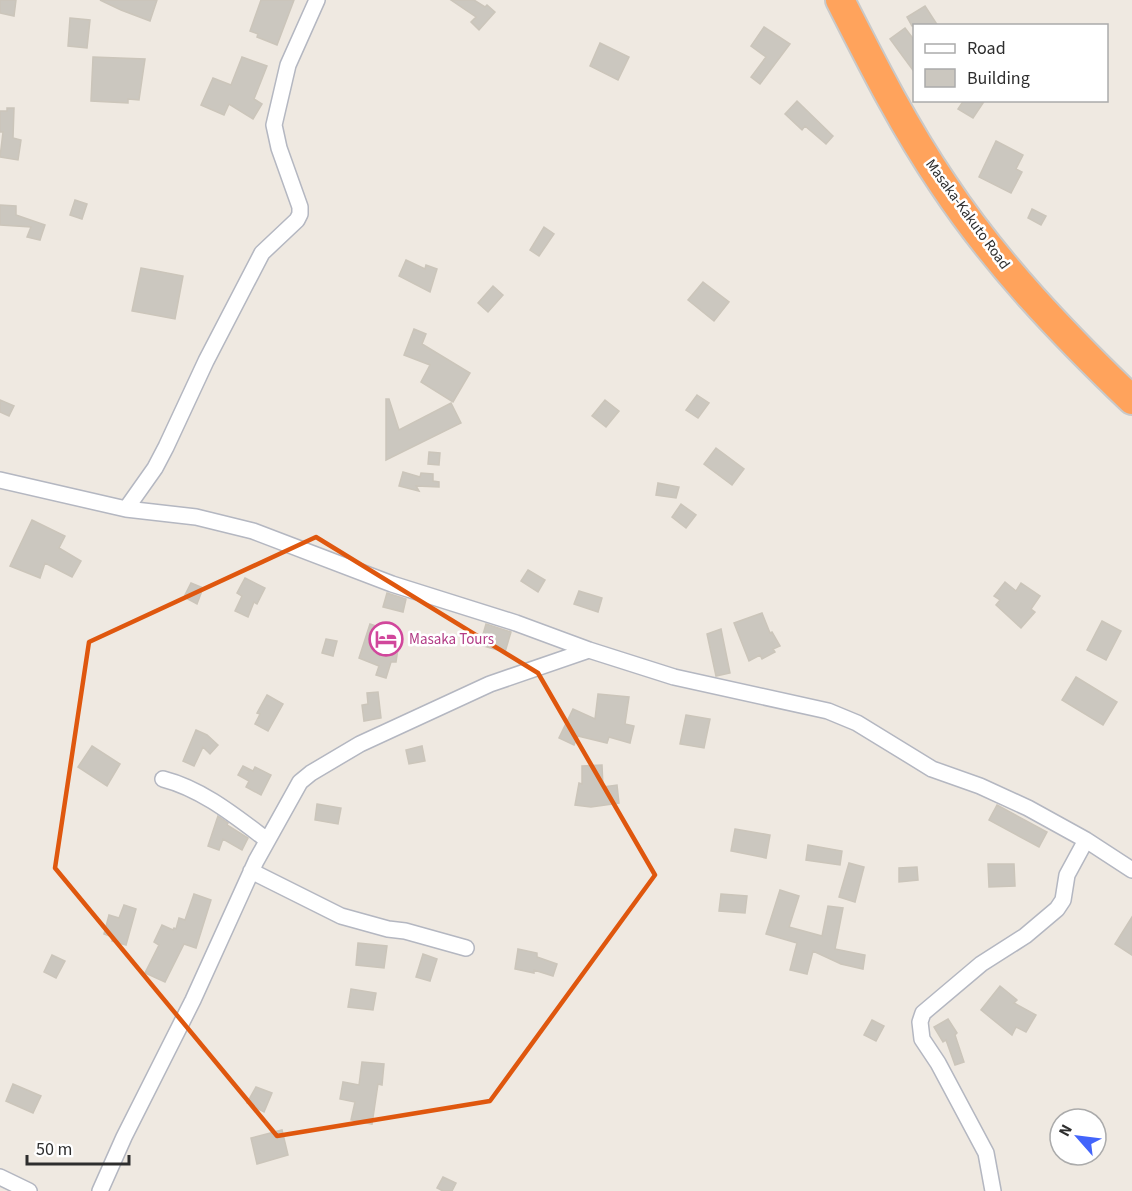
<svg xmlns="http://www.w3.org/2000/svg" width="1132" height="1191" font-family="'Source Sans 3',sans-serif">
<rect width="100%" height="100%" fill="#efe9e1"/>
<!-- building -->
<path fill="#cbc7bf" stroke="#cbc5ba" stroke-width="1.5" d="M0,0H16L14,16L0,13Z
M100,0H157L150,21L121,10Z
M261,0H294L277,45L257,37L258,34L250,31Z
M451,0H474L485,7L487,5L495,12L479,30L471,22L476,17Z
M925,6L938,26H912L907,17Z
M70,18L90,20L87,48L68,46Z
M764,27L790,44L760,84L751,77L766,57L751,46Z
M905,28L915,41V73L890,39Z
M600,43L629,57L618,80L590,66Z
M93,57L145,59L139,100L128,99V103L91,101Z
M242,57L267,66L254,99L262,104L253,119L229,104L224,115L201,105L213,78L231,85Z
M964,100H985L973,118L958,109Z
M797,101L833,136L826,144L805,126L802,130L785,114Z
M7,108H14L13,138L21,140L18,160L0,157L3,132H0V111H7Z
M996,141L1023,155L1016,169L1022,172L1011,193L979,177Z
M75,200L87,204L82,219L70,215Z
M0,205L16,206V215L45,225L40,240L27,237L31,227L0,225Z
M1032,209L1046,216L1041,225L1028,218Z
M544,227L554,234L539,256L530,250Z
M406,260L425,269L426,265L437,269L430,292L399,276Z
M141,268L183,276L175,319L132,311Z
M703,282L729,302L714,321L688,300Z
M493,286L503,295L488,312L478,303Z
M414,329L426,334L422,344L470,373L453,402L421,382L430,365L404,355Z
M697,395L709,403L698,418L686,410Z
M386,399H389L399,430L451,403L461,423L386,460Z
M0,400L14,406L9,416L0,412Z
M605,400L619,411L606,427L592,416Z
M716,448L744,469L732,485L704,464Z
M429,452L440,453L439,465L428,464Z
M403,472L420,477L421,473L433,474V481L439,482V487L416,486L419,491L399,486Z
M658,483L679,487L676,498L656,495Z
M681,504L696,515L686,528L672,517Z
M32,520L65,536L59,548L81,561L72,577L45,563L40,578L10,566Z
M528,570L545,580L538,592L521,581Z
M245,578L265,588L257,604L254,602L248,617L235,611L242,596L237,593Z
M1005,582L1016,591L1021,583L1040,596L1031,609L1035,612L1021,628L996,605L1000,600L994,596Z
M191,583L203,588L197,604L184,597Z
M579,591L602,598L598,612L574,604Z
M387,593L406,599L403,612L383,607Z
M762,613L770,633L772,632L780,646L773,649L775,652L762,659L760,655L749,661L734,623Z
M1102,621L1121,631L1106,660L1087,650Z
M370,624L379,627V629L400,635L396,662H391L386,678L376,675L379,666L359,658Z
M486,624L511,632L505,652L480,645Z
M721,629L730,673L716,676L707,634Z
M326,639L337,641L333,656L322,653Z
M1076,677L1117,702L1103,725L1062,700Z
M378,692L381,718L364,721L362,705L368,704L367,693Z
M598,694L629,697L625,724L634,726L630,743L609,737L607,743L578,736L574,745L559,738L573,709L595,719Z
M267,695L283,704L268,731L255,724L260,714L257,713Z
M686,715L710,719L704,748L680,744Z
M196,730L207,735L218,745L210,754L203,747L194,766L183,761Z
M92,746L120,764L107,786L78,767Z
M422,746L425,761L409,764L406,750Z
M602,765L603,787L617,785L619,803L591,807L575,805L579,783L582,784V766Z
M243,766L253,771L255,767L271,775L261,795L246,787L249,781L238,775Z
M317,804L341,808L338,824L315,820Z
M997,805L1047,832L1039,847L989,820Z
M218,816L228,823L227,825L248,838L242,850L223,839L219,850L208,846Z
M735,829L770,835L766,858L731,851Z
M808,845L842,851L840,865L806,860Z
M849,863L864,867L855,902L839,897Z
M988,864H1014L1015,886L989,887Z
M917,867L918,880L899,882V868Z
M780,890L799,896L789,927L822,936L828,906L843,908L835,949L865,955L863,969L841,964L813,951L807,974L790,970L797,943L766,934Z
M194,894L211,900L196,948L184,944L165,982L145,973L159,945L154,942L162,925L173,930L174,928L176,929L179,918L185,920Z
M721,894L747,896L745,913L719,911Z
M124,905L136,909L126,945L112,941L113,937L104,934L109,915L119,918Z
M1132,917V955L1115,944Z
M358,943L387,946L384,968L356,965Z
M518,949L537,953V957L557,964L553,976L534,970V973L515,969Z
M423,954L437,959L430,981L416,977Z
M52,955L65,961L56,978L44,972Z
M1000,986L1017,1000L1014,1003L1036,1015L1026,1032L1016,1027L1012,1035L981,1010Z
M351,989L376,993L373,1010L348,1007Z
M948,1019L957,1033L955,1035L964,1062L955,1065L946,1040L943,1042L934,1027Z
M872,1020L884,1026L876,1041L864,1035Z
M362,1062L384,1064L382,1085L378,1084L372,1124L351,1120L355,1102L340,1099L343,1082L359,1085Z
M13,1084L41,1096L33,1113L6,1101Z
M256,1087L272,1093L264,1112L247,1103Z
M282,1130L288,1155L257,1164L251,1138Z
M443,1177L456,1183L452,1191H443L437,1188Z"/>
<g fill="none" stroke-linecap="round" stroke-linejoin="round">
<!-- street casing -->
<g stroke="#b4b7c1" stroke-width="18">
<path id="street" d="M0,480L126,509L196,517L253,531L392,584L516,623L589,650L674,677L828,711L857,723L932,769L980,786L1028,808L1086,840L1132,870
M126,509L155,468L166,447L206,361L262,253L297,220L300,214V207L279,148L274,125L288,65L317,0
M163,779C202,789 235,816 267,840
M251,871L341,916L388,929L405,931L466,948
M0,1177L29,1191
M100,1191L124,1137L193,1000L256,861L300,782L311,773L360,744L490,684L589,650
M993,1191L986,1153L938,1063L922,1039L920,1022L923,1013L981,964L1025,936L1057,909L1063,900L1067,875L1086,840"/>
</g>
<!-- highway casing -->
<g stroke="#c9c9c9" stroke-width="32">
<path id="highway" d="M840,0C872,63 903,125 943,184C996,264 1063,334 1132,400"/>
</g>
<!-- street -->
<use href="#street" stroke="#fff" stroke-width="15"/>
<!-- highway -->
<use href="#highway" stroke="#ffa35c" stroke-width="28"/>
</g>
<!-- marked area -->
<path fill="none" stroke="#df570e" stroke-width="4.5" stroke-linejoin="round" d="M316,537L538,673L655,875L490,1101L277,1136L55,868L89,642Z"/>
<!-- icons -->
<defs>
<g id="hotel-ring" transform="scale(1.725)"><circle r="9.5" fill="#fff" stroke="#d1479c" stroke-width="1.5"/><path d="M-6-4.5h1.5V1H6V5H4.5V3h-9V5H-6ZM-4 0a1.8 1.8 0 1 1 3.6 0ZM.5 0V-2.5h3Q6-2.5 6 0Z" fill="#d1479c"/></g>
</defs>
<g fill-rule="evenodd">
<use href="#hotel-ring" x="386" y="639"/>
</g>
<g text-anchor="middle" stroke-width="5" stroke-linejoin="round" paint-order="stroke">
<!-- street labels -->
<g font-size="15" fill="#2e2e2e" stroke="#fff">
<text transform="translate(968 214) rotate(54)" y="5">Masaka-Kakuto Road</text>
</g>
<!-- hotel labels -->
<g font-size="15" fill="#b23c85" stroke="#fff" text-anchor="start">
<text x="409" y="644">Masaka Tours</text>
</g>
</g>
<!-- legend -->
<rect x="913" y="24" width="195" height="78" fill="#ffffff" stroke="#ababab" stroke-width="1.5"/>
<rect x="925" y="44" width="30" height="9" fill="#ffffff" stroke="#ababab" stroke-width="1.5"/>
<text x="967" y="54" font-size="18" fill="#2e2e2e">Road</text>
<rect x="925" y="69" width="30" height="18" fill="#cbc7bf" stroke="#ababab" stroke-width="1.5"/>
<text x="967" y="84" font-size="18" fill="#2e2e2e">Building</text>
<!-- north arrow -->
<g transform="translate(1078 1137) rotate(298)"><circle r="28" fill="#ffffff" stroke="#ababab" stroke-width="1.5"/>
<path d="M0-4.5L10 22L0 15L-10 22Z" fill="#4264fb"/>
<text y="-9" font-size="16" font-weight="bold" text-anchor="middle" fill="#2e2e2e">N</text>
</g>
<!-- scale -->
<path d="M27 1155v9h102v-9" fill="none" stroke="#2e2e2e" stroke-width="3"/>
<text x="36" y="1155" font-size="18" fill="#2e2e2e" stroke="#ffffff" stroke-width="4.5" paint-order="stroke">50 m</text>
</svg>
